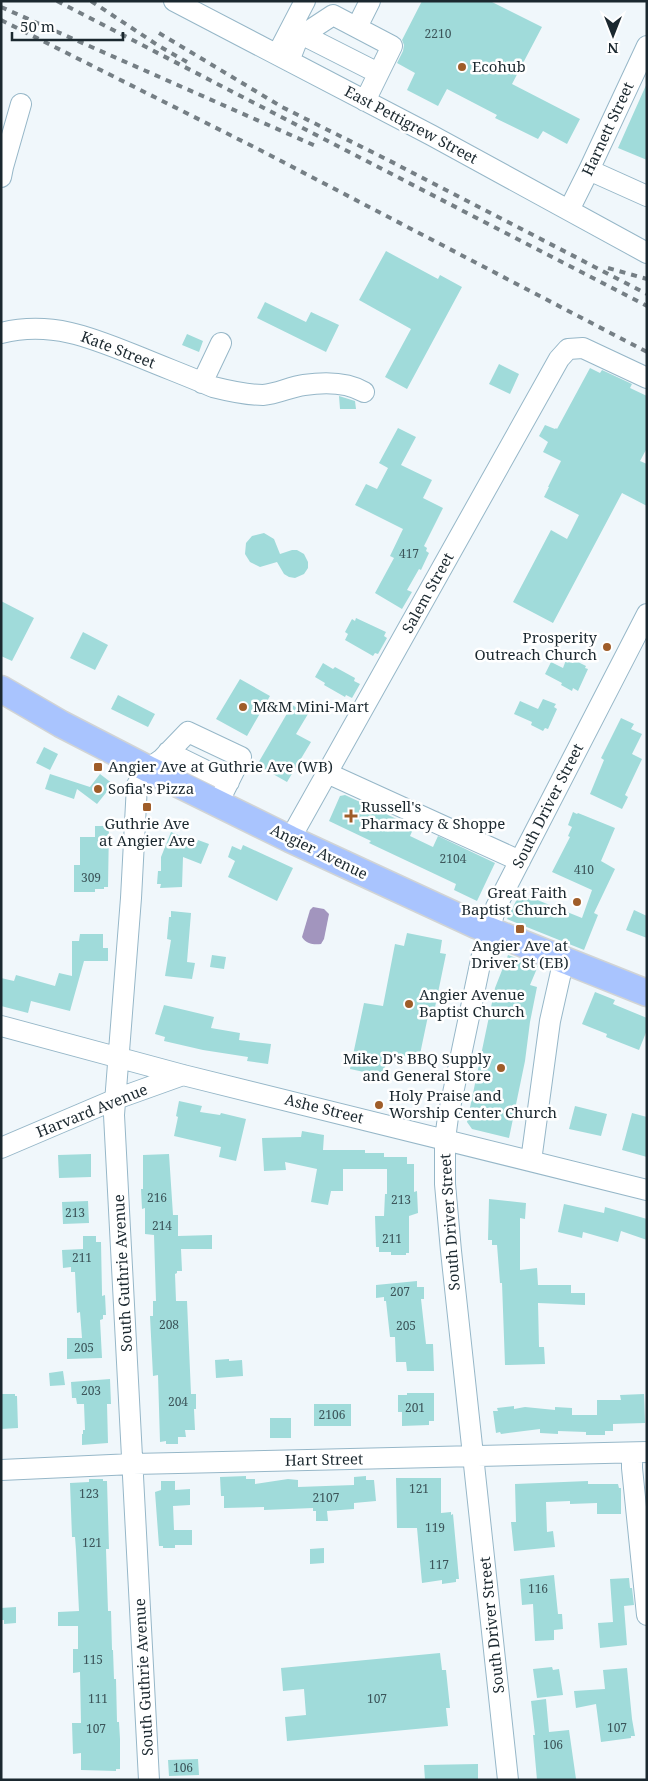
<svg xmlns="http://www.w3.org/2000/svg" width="648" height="1781" font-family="'Noto Serif',serif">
<rect width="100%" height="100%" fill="#f0f7fb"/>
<!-- water -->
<path fill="#a295be" d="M313,907L324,909L329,914L324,939L321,944C314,945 306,944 302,937L310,910Z"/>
<!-- building -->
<path fill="#a0dbda" d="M422,1H490L542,27L512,84L580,119L567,144L543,131L538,139L495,118L497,115L447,89L438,106L407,90L415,73L397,63L403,51L404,45L402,40Z
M647,83V160L618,148Z
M386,251L438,279L440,275L462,287L407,389L385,377L411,329L359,300Z
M265,302L306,322L311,312L339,325L326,352L257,318Z
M187,334L203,341L199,352L182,345Z
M499,364L519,374L510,394L489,384Z
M590,368L600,373L602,370L632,384L630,388L647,396V448L640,461L647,464V506L622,493L553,623L513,602L551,530L567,539L579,515L544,497L549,487H548L561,461L543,452L548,442L539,436L545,425L555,429L556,428L557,429Z
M339,396L355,401L356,409H340Z
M398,428L416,437L401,465L432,480L423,498L443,508L424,546L427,548L426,551L429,553L421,570L419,569L407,590L412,592L402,609L375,593L394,558L390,556L403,529L355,505L366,484L377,489L388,468L379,463Z
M264,533L274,539L280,554L292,550H297L304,554L308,562V568L304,574L295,578L289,577L284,574L277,562L260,567L250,562L245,554L246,543L252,536Z
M1,601L34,618L12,661L1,656Z
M356,618L386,632L384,636L387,638L378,654L375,653L373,656L345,640L348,634L345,632L352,619L355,621Z
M83,632L108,645L95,670L70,658Z
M566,660L573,663L574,660L586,666L585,668L588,669L578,691L573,688L572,691L561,685L562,683L545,674L551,662L563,668Z
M323,663L333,669L335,667L355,678L354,681L360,684L352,698L346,695L345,697L324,685L325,683L315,677Z
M240,679L270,696L247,736L216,719Z
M118,695L155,714L148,727L111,709Z
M543,699L556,704L554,707L557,709L548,729L545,728L543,731L531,725L532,722L514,714L520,701L538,709Z
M292,705L308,714L296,734L311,742L287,782L257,765Z
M621,718L634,724L631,729L642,734L632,754L642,759L625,795L628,797L622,809L590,794L604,760L601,758Z
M44,747L58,754L50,770L36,763Z
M50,774L90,787L100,774L113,784L97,804L77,789L74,799L45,789Z
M345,795L414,827L410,836L433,847L438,836L495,863L477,901L454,890L456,884L369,843L371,841L329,821L340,796Z
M573,812L577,814L578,813L615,828L601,861L615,869L594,913L598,915L584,950L507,919L520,893L582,918L592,890L552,872L570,837L568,836L572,827L568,825Z
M95,826H109L108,887H104V889H95V892H74V865H80V837H95Z
M171,832L197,843L198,840L209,844L201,864L183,857L182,887L160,888L161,884H157L158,871H161V857Z
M243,845L293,868L277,901L228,877L235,861L228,857L232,846L241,850Z
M634,910L647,916V938L626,930Z
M171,911L191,913L187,962L195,963L192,979L165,976L171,940L167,939L169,917H171Z
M407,933L442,940L440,953L446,954L433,1017L428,1016L419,1059L388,1053L383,1076L350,1069L364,1003L383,1006L395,944L404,946Z
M80,934H103V948H108V961H84L70,1011L31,1001L28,1013L1,1006V978L14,981L16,975L55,986L59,973L72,976V941H79Z
M212,955L226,957L224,969L210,967Z
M508,955L538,966L530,985L537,987L530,1022L525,1061L509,1138L472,1129L467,1122L495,988Z
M595,992L615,1000L613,1004L647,1018V1030L639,1050L606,1037L607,1034L582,1024Z
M164,1005L214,1017L211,1028L240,1033L239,1040L271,1044L268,1064L247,1061L248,1057L203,1050L164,1041L165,1037L155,1034Z
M179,1101L202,1106L200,1112L220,1115L221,1113L246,1119L236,1161L219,1157L221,1147L174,1136L178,1117L176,1116Z
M575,1106L607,1114L601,1136L569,1129Z
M632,1113L647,1117V1157L622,1150Z
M302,1131L324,1135L323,1150H365V1153H384V1157H407V1164H414V1192L417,1191L418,1213L409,1216V1253H406V1255H391V1252H379V1247H376L375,1216H384L385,1194H387V1169H343V1191H331L328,1205L311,1202L317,1169L285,1162L286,1170L264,1171L262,1138L301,1137Z
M91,1154V1177L59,1178L58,1155Z
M169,1154L173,1215H178V1236L212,1235V1249H181L182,1271H177V1273L175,1274L176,1301H187L191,1394H196V1409H194L195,1430H185L186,1437H178V1444H166V1441L160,1442L158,1375L153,1376L150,1316H153V1301H156L154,1235L145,1234V1208L142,1209L141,1189H143V1155Z
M489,1199L526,1203L525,1219L520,1218V1270L537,1268L538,1285H571V1293H585V1305L538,1303L539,1347H544L545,1364L505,1365L502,1283H500L497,1245H492V1240H488Z
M88,1201L89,1223L63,1224L62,1202Z
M564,1204L604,1213L605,1207L647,1219V1240L621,1231L618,1242L583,1232L582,1238L558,1232Z
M83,1236H96V1242H101L102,1293V1296L105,1295L106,1315H103V1319L100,1320L102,1358L67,1359V1338H82L80,1312L77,1313L75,1272H71V1267L63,1268L62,1250L83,1249Z
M417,1281V1287H424V1299H421L426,1344H433L434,1371H407L406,1362H396L395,1337H390L386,1301H384V1297L376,1298V1285Z
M229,1359V1361L242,1360L243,1376L216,1378L215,1360Z
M63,1371L65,1385L50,1386L49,1373Z
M110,1379L111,1404H107L108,1443L82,1445V1434H83V1430H85L84,1404H77L76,1398H72L71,1382Z
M407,1393H434V1421H429V1425L402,1426V1412H398V1395H407Z
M1,1394H15V1396H17L18,1428L1,1429Z
M644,1394L645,1423L613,1424V1431H605V1435H586V1432L558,1431V1434L540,1433V1429L501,1434L500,1432L496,1433L493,1411H498L497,1408L514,1406V1409L525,1407L555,1410V1407L572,1408V1415H597V1400H621L620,1395Z
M314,1404H351V1426H314Z
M270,1418H291V1438H270Z
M246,1476V1479H255V1484L288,1479L298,1480V1487L354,1485V1477L366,1476V1480H374L376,1501L354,1503V1509L327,1511L328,1521H316V1511H313V1508L264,1510V1507L224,1508V1496H221L220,1477Z
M396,1478H441V1513L451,1512V1515L453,1514L459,1579H456V1582L442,1584V1580L422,1583L417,1528H397Z
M89,1479H103V1481H107L109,1549H106L108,1611H111L112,1650H113L114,1679H116L117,1722H119L120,1739V1769H116V1771L81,1770V1753L73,1754L72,1723H81L80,1672L73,1673V1649H78V1626H58V1612L79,1611L76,1550L75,1537H72L70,1483L89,1482Z
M161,1481H175V1490L190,1489V1505L173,1506L174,1530H192V1545H175V1548H163V1546H159L155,1492L161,1490Z
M588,1481V1484H618L619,1488H621V1514H597V1503L570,1504V1501L546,1502L547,1532L553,1531L555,1547L514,1551L511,1522H516L515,1484Z
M324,1548V1563L310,1564V1549Z
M554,1575L558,1614H562L563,1629L554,1630V1640L535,1641L533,1604L522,1605L520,1579Z
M629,1578L630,1588H632L634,1605L624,1606L627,1645L600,1648L598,1623L613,1622L610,1579Z
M16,1607V1623L4,1624V1620H1V1608Z
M440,1653L442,1670H446L450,1708H446L448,1726L287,1741L285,1717L306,1715L304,1689L283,1691L281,1668Z
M552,1667L553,1670L559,1669L563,1695L537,1698L533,1669Z
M627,1668L632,1719L635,1736H631V1738L601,1742L596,1704L576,1708L574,1691L605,1689L603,1670Z
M546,1699L549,1732L569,1730L576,1779L537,1780L533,1735H535L531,1701Z
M198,1759L199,1775L169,1776L168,1760Z
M478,1764V1780H425L424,1765Z"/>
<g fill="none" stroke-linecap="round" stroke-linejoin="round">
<!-- minor casing -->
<g stroke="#96b7c8" stroke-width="22">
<path id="minor" d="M174,1L431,135L647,253
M357,27L370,1
M303,35L378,73
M280,49L305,1
M289,61L298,38L333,15L392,46L365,101
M589,170L647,196
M1,177L3,167L21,104
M569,210L589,170L647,46
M1,333C53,320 95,339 142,358C166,368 190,377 213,387C229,391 246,395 263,395C277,394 290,387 304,385C324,382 347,382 364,392
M202,383L221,343
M168,752L229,782
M327,773L520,861
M290,839L559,359L568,349L583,348L647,378
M1,1026L183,1075L647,1190
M1,1148L116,1099L183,1075
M531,1161L550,1021L561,972L567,960
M632,1453V1468L647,1615
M1,1470L133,1464L647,1452
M149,1780L114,1115L131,898L137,785L148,769L162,759L188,732L241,757L218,803
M508,1780L451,1251L445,1184V1139L448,1117L482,955L496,907L647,614"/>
</g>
<!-- major casing -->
<g stroke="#d1d4d5" stroke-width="29">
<path id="major" d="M1,689L61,724L148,769L290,839L476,925L647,993"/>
</g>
<!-- minor -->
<use href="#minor" stroke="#fff" stroke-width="20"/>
<!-- major -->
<use href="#major" stroke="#a9c4fe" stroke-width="26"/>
<!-- rail -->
<path stroke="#757f85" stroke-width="4" stroke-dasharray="6 6" stroke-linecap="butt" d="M57,1L647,306
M91,1L159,46L187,62
M1,7L318,147
M1,20L260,150L647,352
M159,33L282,107L388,160L647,294
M608,268L647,279"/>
</g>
<!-- markers -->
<g fill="#9f5d29" stroke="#fff" stroke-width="2">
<circle cx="462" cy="67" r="5"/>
<circle cx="607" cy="647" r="5"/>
<circle cx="243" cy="707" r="5"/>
<rect x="93" y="762" width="10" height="10" rx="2.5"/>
<circle cx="98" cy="789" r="5"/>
<rect x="142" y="802" width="10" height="10" rx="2.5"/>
<path d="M348.5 808.5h5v5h5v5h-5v5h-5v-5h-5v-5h5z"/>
<circle cx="577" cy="902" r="5"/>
<rect x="515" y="924" width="10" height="10" rx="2.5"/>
<circle cx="409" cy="1004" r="5"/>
<circle cx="501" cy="1068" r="5"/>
<circle cx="379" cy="1105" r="5"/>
</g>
<g text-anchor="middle" stroke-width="5" stroke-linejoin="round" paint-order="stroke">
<!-- number labels -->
<g font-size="12" fill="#3c555a">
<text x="438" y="38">2210</text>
<text x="409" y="558">417</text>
<text x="453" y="863">2104</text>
<text x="584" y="874">410</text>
<text x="91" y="882">309</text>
<text x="157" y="1202">216</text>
<text x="401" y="1204">213</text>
<text x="75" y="1217">213</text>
<text x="162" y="1230">214</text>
<text x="392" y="1243">211</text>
<text x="82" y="1262">211</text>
<text x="400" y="1296">207</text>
<text x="169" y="1329">208</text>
<text x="406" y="1330">205</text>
<text x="84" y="1352">205</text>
<text x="91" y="1395">203</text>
<text x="178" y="1406">204</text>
<text x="415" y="1412">201</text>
<text x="332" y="1419">2106</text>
<text x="419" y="1493">121</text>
<text x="89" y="1498">123</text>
<text x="326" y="1502">2107</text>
<text x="435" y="1532">119</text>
<text x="92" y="1547">121</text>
<text x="439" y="1569">117</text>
<text x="538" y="1593">116</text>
<text x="93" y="1664">115</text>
<text x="98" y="1703">111</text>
<text x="377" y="1703">107</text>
<text x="617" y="1732">107</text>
<text x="96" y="1733">107</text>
<text x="553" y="1749">106</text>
<text x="183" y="1772">106</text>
</g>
<!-- poi labels -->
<g font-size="15" fill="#1b282f" stroke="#fff" text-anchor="start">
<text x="472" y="72">Ecohub</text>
<text x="597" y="643" text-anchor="end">Prosperity<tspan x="597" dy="17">Outreach Church</tspan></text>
<text x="253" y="712">M&amp;M Mini-Mart</text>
<text x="108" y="772">Angier Ave at Guthrie Ave (WB)</text>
<text x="108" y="794">Sofia's Pizza</text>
<text x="361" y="812">Russell's<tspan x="361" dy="17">Pharmacy &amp; Shoppe</tspan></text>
<text x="147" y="829" text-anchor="middle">Guthrie Ave<tspan x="147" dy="17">at Angier Ave</tspan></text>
<text x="567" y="898" text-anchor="end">Great Faith<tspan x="567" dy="17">Baptist Church</tspan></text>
<text x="520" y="951" text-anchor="middle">Angier Ave at<tspan x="520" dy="17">Driver St (EB)</tspan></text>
<text x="419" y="1000">Angier Avenue<tspan x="419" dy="17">Baptist Church</tspan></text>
<text x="491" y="1064" text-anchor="end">Mike D's BBQ Supply<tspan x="491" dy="17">and General Store</tspan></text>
<text x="389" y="1101">Holy Praise and<tspan x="389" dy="17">Worship Center Church</tspan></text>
</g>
<!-- street labels -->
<g font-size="15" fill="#1b282f" stroke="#fff">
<text transform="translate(411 125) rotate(28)" y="5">East Pettigrew Street</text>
<text transform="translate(608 129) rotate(-65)" y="5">Harnett Street</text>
<text transform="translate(118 350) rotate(21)" y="5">Kate Street</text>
<text transform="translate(428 593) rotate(-61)" y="5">Salem Street</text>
<text transform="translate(548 806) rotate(-63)" y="5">South Driver Street</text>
<text transform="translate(319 852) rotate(26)" y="5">Angier Avenue</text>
<text transform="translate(324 1109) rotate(14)" y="5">Ashe Street</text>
<text transform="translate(92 1111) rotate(-22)" y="5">Harvard Avenue</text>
<text transform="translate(450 1222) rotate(-94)" y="5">South Driver Street</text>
<text transform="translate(123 1273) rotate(-93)" y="5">South Guthrie Avenue</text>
<text transform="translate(324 1460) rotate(-1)" y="5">Hart Street</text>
<text transform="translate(492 1625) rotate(-96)" y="5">South Driver Street</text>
<text transform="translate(144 1677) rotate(-93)" y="5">South Guthrie Avenue</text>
</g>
</g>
<!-- border -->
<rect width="648" height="1781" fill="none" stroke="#1b282f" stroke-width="5"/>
<!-- north arrow -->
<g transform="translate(613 35) rotate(180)" stroke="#ffffff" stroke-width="4" paint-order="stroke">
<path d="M0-4L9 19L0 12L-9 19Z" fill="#1b282f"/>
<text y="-8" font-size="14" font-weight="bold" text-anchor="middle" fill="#1b282f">N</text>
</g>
<!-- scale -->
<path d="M12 32v8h111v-8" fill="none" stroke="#1b282f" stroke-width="2.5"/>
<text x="20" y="32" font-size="15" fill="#1b282f" stroke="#ffffff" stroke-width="4" paint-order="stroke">50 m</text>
</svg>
